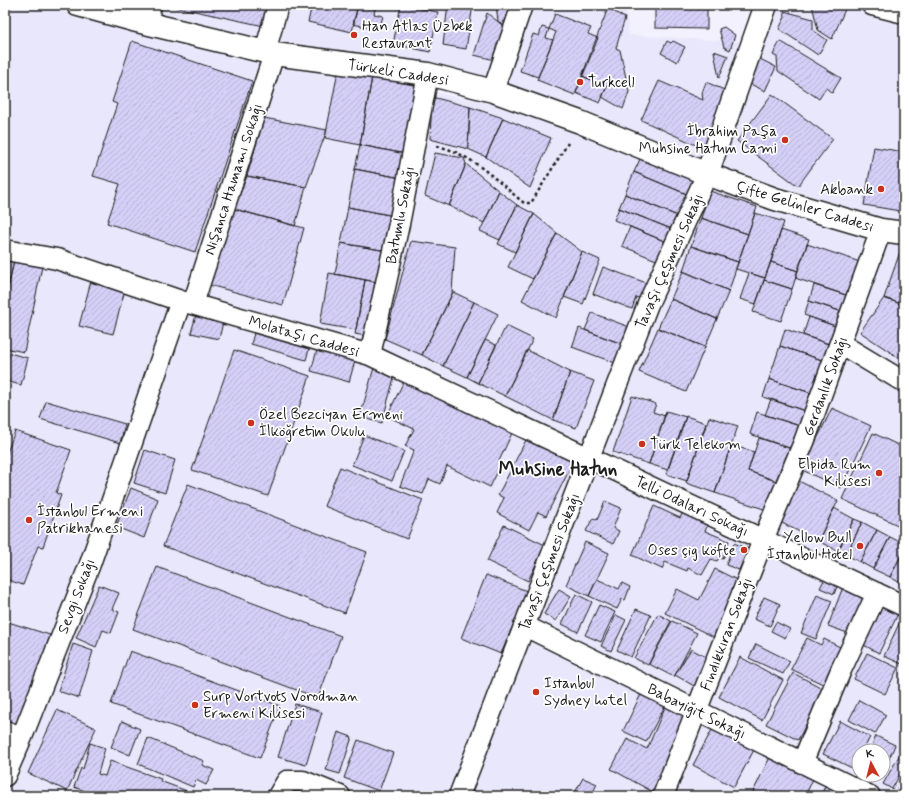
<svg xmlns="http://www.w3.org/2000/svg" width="909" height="801" font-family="Mynerve,sans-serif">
<defs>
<pattern id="building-hatch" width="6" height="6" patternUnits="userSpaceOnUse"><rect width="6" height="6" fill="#d5cff7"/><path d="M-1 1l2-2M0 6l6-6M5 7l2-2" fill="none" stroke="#b6b1d3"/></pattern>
</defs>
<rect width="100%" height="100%" fill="#f2f1fd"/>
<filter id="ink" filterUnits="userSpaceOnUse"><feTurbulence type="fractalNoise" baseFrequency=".025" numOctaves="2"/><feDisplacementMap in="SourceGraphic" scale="8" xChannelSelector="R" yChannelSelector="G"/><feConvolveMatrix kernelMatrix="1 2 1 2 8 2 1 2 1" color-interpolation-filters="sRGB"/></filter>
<g filter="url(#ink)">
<!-- built -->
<path fill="#e9e7fb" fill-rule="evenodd" d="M5,5H37L177,41L358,79L493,104L862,237L904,244V796H5ZM859,751H883V775H859Z
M131,5H625L629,35L740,42L705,161L468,72L276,43Z
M775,5H904V221L879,218L720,167Z"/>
<!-- building -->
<path fill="url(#building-hatch)" stroke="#1c1c1c" d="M176,5H269L264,26L176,7Z
M312,5H358L352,32L308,22Z
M358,5H376L374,14L383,16L379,30L353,24Z
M401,5L438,12L430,52L393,44Z
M448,5H473L466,49L443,45Z
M496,5L511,6L502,25L498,21Z
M655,5H707V29L655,28Z
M812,5H841L846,7L832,39L818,30Z
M608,8L625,18L616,48L620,50L629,92L623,109L602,97L607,86L582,76Z
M784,11L813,19V30L827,40L818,55L779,29L785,17Z
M487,13L506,28L495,60L474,55Z
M555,14L591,28L588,34L598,38L575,95L537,80L556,32L549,29Z
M542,27L549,29L546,38L553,40L538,77L520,71L533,34L539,36Z
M724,27L735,35L730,50L724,47L719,29Z
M132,41L252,81L195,252L107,223L120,184L93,176L117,104L112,102Z
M667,41L671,43L673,41L685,47L677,62L661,53Z
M780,41L841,78L832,93L826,88L819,99L778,71L777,57L773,55Z
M714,51L728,56L719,78Z
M756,57L776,67L765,91L744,81Z
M338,71L372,77L360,145L325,138Z
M582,76L607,86L600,103L576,93Z
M372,77L419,86L406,154L360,145Z
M659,81L703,100L702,93L706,82L731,93L707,150L641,120Z
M772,94L833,139L798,186L737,141Z
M432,97L470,107L468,149L430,139Z
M470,107L503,118L486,157L468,149Z
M264,118L327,130L306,187L247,176Z
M503,118L551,138L530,188L486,157Z
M360,145L406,154L401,178L355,169Z
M874,147L904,152V186L900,211L864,205Z
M435,153L464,158L466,164L449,206L425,196Z
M641,157L695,180L689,195L634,172Z
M466,164L499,191L484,223L449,206Z
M355,169L401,178L394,216L348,207Z
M634,172L689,195L680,217L625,194Z
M247,176L306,187L295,226L234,209Z
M904,186V212L900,211Z
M499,191L517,205L500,240L480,231Z
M710,191L757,207L748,234L701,218Z
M625,194L680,217L674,230L619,208Z
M517,205L534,214L515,252L498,244Z
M348,207L394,216L387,251L341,243Z
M231,208L304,228L283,305L209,285Z
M619,208L674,230L669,243L614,220Z
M755,213L784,222L765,278L736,269Z
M534,214L557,233L533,279L508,267Z
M701,218L748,234L738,262L691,246Z
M630,227L669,243L661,262L622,246Z
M781,230L809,239L798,271L771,262Z
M557,233L582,252L556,318L522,300Z
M411,241L455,247L452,292H453L422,355L385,339Z
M341,243L387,251L382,283L335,274Z
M807,244L863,263L852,297L795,278Z
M691,246L738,262L729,291L683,271Z
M902,246L904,247V305L884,298Z
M582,252L600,260L583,304L564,297Z
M5,254L15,256L5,302Z
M15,256L43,262L24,352L5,348V302Z
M771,262L798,271L792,289L764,280Z
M603,267L652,285L646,301L636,297L632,309L593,294Z
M683,271L729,291L717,319L671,299Z
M329,273L365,280L356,330L320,324Z
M749,273L765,278L756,304L740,299Z
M92,277L126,286L113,334L79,326Z
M365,280L382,283L371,337L355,334Z
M764,280L792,289L781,321L753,312Z
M814,285L852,297L846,313L809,301Z
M453,292L474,302L443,366L422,355Z
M884,298L904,305V354L902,360L860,332Z
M671,299L717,319L705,347L658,328Z
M809,301L846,313L841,328L804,315Z
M474,302L498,314L467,377L443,366Z
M197,311L224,318L219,339L191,333Z
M592,313L632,328L625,345L585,330Z
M809,317L841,328L835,346L803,335Z
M256,326L311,342L306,360L251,344Z
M506,326L533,339L505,396L478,383Z
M579,328L625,345L618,364L572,347Z
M658,328L705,347L686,392L639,372Z
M785,329L831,345L825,361L780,346Z
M485,340L496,345L478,383L467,377Z
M319,343L357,354L349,382L311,371Z
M780,346L825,361L814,394L769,379Z
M234,350L310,376L268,496L192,470Z
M527,350L570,372L553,420L505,396Z
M9,353L28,358L21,385L5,381V371Z
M375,364L396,370L382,423L360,417Z
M570,372L594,381L576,428L553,420Z
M769,379L814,394L808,412L763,397Z
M404,381L513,431L499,461L502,463L490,487L447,466L440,484L429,479L423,494L400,486L414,450L405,446L414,429L387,416Z
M632,396L656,404L653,412L665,416L649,464L613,452Z
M771,399L808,412L803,427L765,415Z
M46,401L125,424L120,443L40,419Z
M832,408L871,426L841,488L802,470Z
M666,411L686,417L668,470L649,464Z
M757,412L803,427L795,450L750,434Z
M686,416L706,423L687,481L666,474Z
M709,417L738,426L715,493L686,483Z
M15,431L71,450L56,493L61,495L43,547L38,546L23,585L5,579V458Z
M873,433L904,448V528L842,499Z
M364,435L404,451L392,481L352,465Z
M527,438L574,461L546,516L538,512L529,530L497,513L504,498L498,495Z
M759,438L792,449L787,463L783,462L776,481L748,471Z
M731,445L754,452L748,471L776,481L767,510L715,493Z
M145,450L175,460L165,493L134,483Z
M340,467L423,500L407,539L324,506Z
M795,479L838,501L818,541L774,519Z
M188,484L367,552L345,613L163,546Z
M131,488L158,499L144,538L116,527Z
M605,501L621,508L613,528L619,531L613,544L586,531L593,518L597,520Z
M654,506L680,518L685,508L710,520L705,531L729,541L723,559L719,558L717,561L711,559L702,575L688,568L687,571L665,562L662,569L632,555Z
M834,508L854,519L838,551L818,541Z
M854,519L862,522L846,555L838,551Z
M862,522L877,530L860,562L846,555Z
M504,525L545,545L528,581L487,561Z
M877,530L890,537L873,569L860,562Z
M890,537L904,544V550L890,577L873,569Z
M585,542L609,553L589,596L566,585Z
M734,543L748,549L739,570L726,565Z
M904,550V580L902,584L890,577Z
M157,567L341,636L318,698L133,629Z
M715,569L743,583L716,638L665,613L677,589L699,600Z
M486,575L527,591L501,654L461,638Z
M825,578L838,584L834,594L820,588Z
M597,579L619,589L622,583L630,587L625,600L622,599L617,609L589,596Z
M99,585L119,593L112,609L119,612L111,633L103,630L96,647L76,638Z
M843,587L868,597L853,635L828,626Z
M559,589L571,596L556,621L544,614Z
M576,594L592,602L578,632L562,624Z
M817,595L832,601L816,639L801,633Z
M764,597L780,604L770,626L754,619Z
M877,600L899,612L879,653L856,641Z
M599,605L615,612L601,642L585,635Z
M636,609L651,615L631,657L617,650Z
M658,614L671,621L648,665L634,658Z
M616,615L626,620L611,651L601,646Z
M903,615H904V665L884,656Z
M5,621L50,635L20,730L5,725Z
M672,621L697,633L674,677L649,664Z
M776,622L790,629L785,638L771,631Z
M807,638L821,645L824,639L846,650L827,686L791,669Z
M73,644L93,651L79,698L58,691Z
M756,644L790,661L783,674L749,658Z
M691,649L710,659L694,686L675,675Z
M130,651L280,706L260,758L111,704Z
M867,653L898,668L885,694L854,679Z
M740,657L783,680L762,720L719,697Z
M793,673L824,689L798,740L766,724Z
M643,690L667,702L646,742L623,731Z
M859,700L886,715L875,734L849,720Z
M295,704L322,712L306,765L278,757Z
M666,705L688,715L670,762L653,792L611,769L627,739L647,749Z
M57,710L96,728L67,791L28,773Z
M904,711V725L899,722Z
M122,721L140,729L130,755L111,747Z
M840,721L870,737L863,751H859V759L854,769L823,754Z
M713,728L754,750L734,787L693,765Z
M338,732L352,737L340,774L326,770Z
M876,736L895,745L883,773V751H870Z
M148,738L204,761L202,765L214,770L206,785L196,780L193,787L138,764Z
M358,740L393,753L379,791L344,778Z
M90,743L105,748L98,774L105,776L110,761L161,779L160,781L195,794L194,796H99L74,787L81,768L83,769Z
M903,749L904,767L892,789L883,784Z
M771,755L815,775L805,796H751Z
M868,775H882L880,780Z
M904,777V793L897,789Z
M583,778L597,784L591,796H573Z
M827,783L848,796H820Z"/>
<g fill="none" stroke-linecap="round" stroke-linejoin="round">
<!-- street casing -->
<g stroke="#1c1c1c" stroke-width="23">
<path id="street" d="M872,5L904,13
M147,23L151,5
M265,52L278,5
M493,91L522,5
M5,250L57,259L181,301L370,355L904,606
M193,304L274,54
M841,344L904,382
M370,355L399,224L428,74
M525,626L870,796
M5,731L22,737
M802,763L841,670L877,593
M5,776L22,737L90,564L181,301
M278,796L287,781H303L340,796
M459,796L648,304L707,174
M663,796L763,540L804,442L881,230"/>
</g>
<!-- secondary casing -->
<g stroke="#1c1c1c" stroke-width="25">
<path id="secondary" d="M78,5L133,20L274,54L428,74L493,91L580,122L707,174L775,199L881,230L904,233
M707,174L766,5"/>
</g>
<!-- path -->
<path stroke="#1c1c1c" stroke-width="2.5" stroke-dasharray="3 3" stroke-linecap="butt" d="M437,146C471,153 498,182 524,203H531L568,143"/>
<!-- street -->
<use href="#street" stroke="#fff" stroke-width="20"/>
<!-- secondary -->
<use href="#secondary" stroke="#fff" stroke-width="22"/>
</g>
</g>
<!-- markers -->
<g fill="#c8321e" stroke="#fff" stroke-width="1.5">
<circle cx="354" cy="35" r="4"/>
<circle cx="580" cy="82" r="4"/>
<circle cx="785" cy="140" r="4"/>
<circle cx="881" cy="189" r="4"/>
<circle cx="251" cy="423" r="4"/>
<circle cx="642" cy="444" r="4"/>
<circle cx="879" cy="473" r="4"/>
<circle cx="29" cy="520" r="4"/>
<circle cx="860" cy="546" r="4"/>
<circle cx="744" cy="550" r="4"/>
<circle cx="536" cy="692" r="4"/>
<circle cx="195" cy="705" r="4"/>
</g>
<g text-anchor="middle" stroke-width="3.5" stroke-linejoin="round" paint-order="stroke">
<!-- poi labels -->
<g font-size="15" fill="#1c1c1c" stroke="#fff" text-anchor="start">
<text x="362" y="31">Han Atlas Üzbek<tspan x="362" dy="17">Restaurant</tspan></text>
<text x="588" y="87">Turkcell</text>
<text x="777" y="136" text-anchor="end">İbrahim Paşa<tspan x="777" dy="17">Muhsine Hatum Cami</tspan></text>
<text x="873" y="194" text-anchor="end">Akbank</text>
<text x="259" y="419">Özel Bezciyan Ermeni<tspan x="259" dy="17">İlköğretim Okulu</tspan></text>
<text x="650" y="449">Türk Telekom</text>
<text x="871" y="469" text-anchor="end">Elpida Rum<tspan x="871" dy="17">Kilisesi</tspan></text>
<text x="37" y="516">İstanbul Ermeni<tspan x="37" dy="17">Patrikhanesi</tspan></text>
<text x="852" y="542" text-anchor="end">Yellow Bull<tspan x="852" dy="17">İstanbul Hotel</tspan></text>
<text x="736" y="555" text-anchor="end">Oses çig köfte</text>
<text x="544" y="688">Istanbul<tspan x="544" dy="17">Sydney hotel</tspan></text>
<text x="203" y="701">Surp Vortvots Vorodman<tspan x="203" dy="17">Ermeni Kilisesi</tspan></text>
</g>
<!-- street labels -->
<g font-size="15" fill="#1c1c1c" stroke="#fff">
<text transform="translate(398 72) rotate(9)" y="5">Türkeli Caddesi</text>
<text transform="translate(233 179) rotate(-72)" y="5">Nişanca Hamamı Sokağı</text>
<text transform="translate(805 206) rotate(17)" y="5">Çifte Gelinler Caddesi</text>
<text transform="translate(400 215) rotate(-79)" y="5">Batumlu Sokağı</text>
<text transform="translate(669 261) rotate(-66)" y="5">Tavaşi Çeşmesi Sokağı</text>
<text transform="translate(304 336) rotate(16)" y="5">Molataşı Caddesi</text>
<text transform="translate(825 386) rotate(-70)" y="5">Gerdanlık Sokağı</text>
<text transform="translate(692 506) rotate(25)" y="5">Telli Odaları Sokağı</text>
<text transform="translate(549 562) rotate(-69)" y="5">Tavaşi Çeşmesi Sokağı</text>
<text transform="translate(76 596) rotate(-69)" y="5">Sevgi Sokağı</text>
<text transform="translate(726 634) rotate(-69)" y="5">Fındıkkıran Sokağı</text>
<text transform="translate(697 711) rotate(26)" y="5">Babayiğit Sokağı</text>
</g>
<!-- district labels -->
<g font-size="19" font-weight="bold" fill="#1c1c1c" stroke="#fff">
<text x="558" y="475">Muhsine Hatun</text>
</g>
</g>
<!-- margin -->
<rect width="909" height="801" fill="none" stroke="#fff" stroke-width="20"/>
<rect x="10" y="10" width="889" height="781" fill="none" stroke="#1c1c1c" stroke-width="1.5" filter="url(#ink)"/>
<!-- north arrow -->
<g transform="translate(871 763) rotate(353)"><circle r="19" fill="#ffffff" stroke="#a4a4a4"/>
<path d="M0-3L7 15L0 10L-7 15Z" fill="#c8321e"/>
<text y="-6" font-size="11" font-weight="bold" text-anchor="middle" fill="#1c1c1c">K</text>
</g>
</svg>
